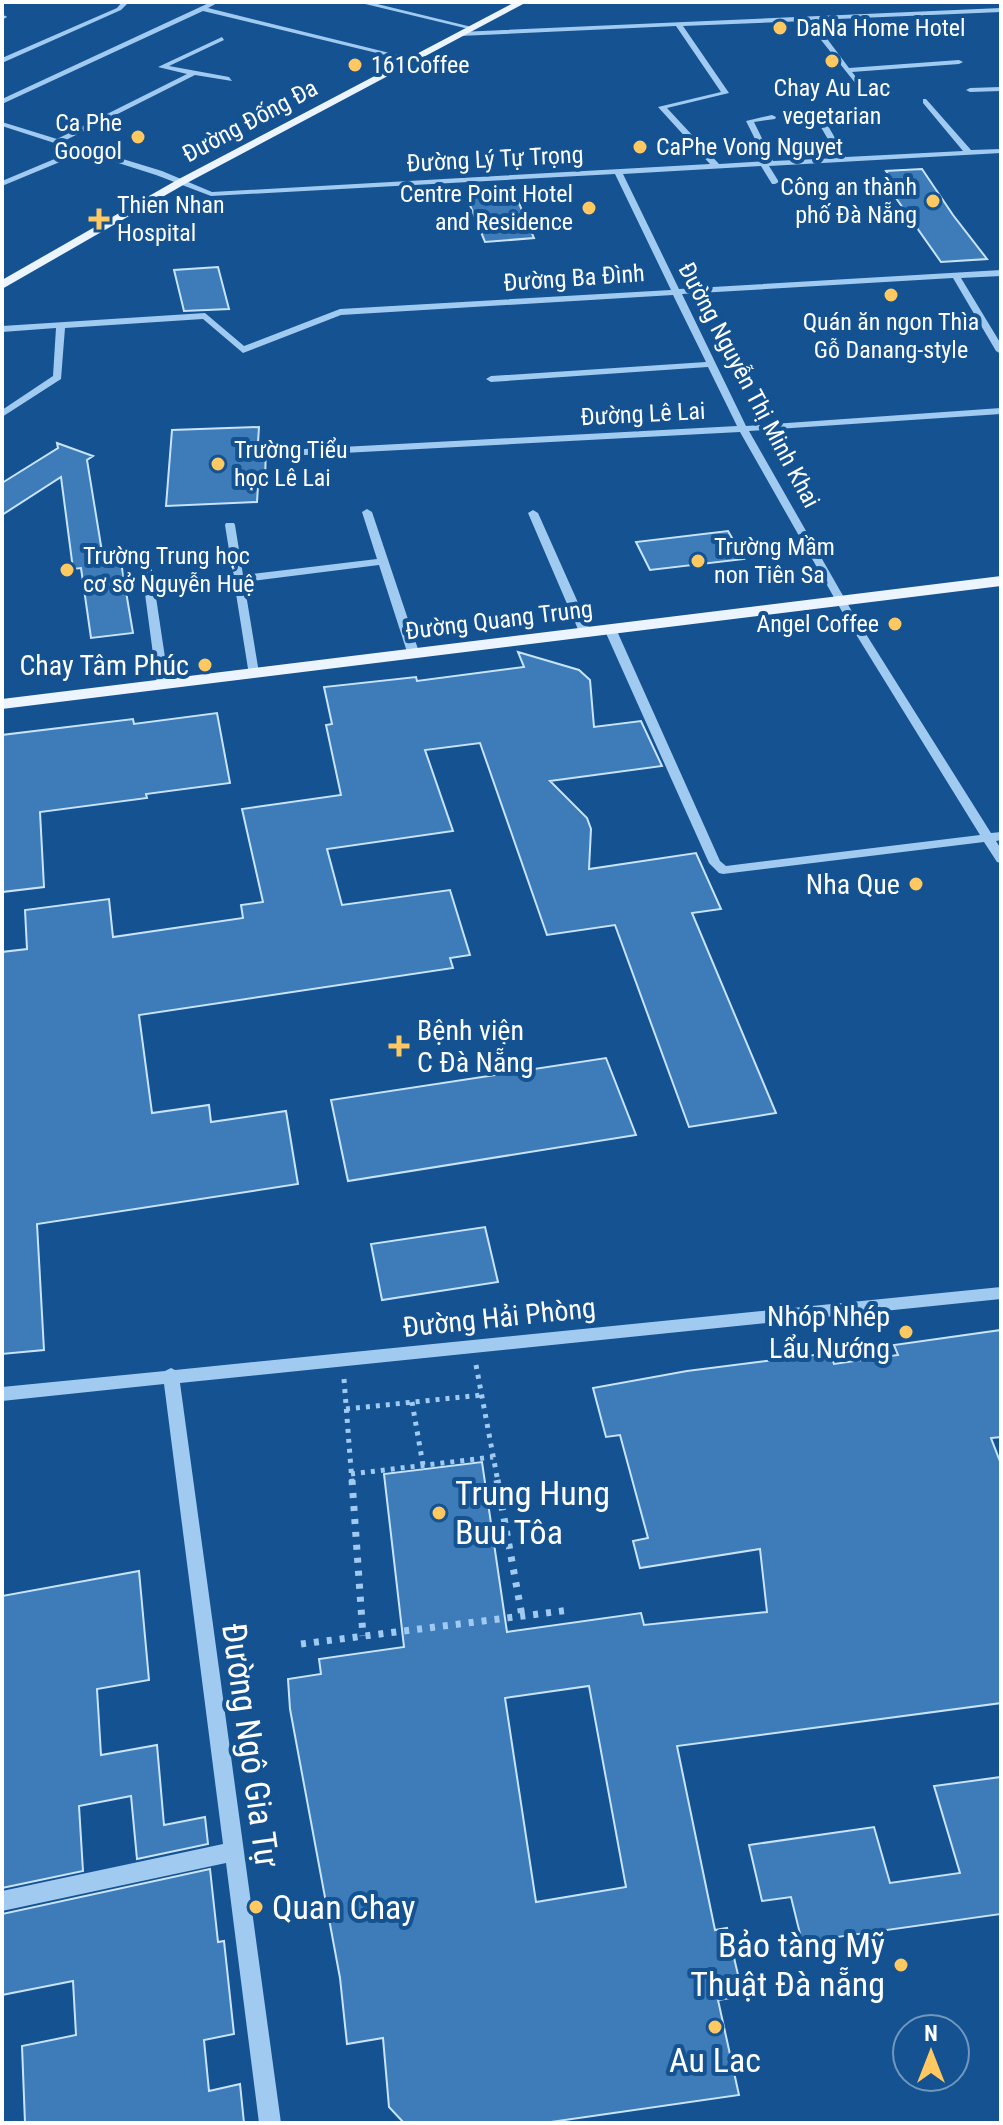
<svg xmlns="http://www.w3.org/2000/svg" width="1003" height="2125" font-family="'Roboto Condensed',sans-serif">
<rect width="100%" height="100%" fill="#145291"/>
<!-- building -->
<path fill="#3d7cb9" stroke="#c8e3fc" stroke-width="2" fill-rule="evenodd" d="M922,169L953,215L987,259L941,262L891,191H899L886,171Z
M515,194L534,238L485,242L467,198Z
M218,267L229,309L184,311L174,270Z
M259,427L258,443L266,442L265,485L258,486L257,502L166,506L172,430Z
M57,443L93,456L87,460L104,564L121,562L133,633L91,638L81,568L73,569L61,477L2,515V483L58,448Z
M728,531L744,559L650,570L636,542Z
M518,652L579,670L590,680L594,727L641,721L662,766L550,781L587,818L591,829L589,869L696,853L721,909L692,913L776,1113L689,1127L615,925L547,935L480,743L425,750L453,831L327,849L342,905L450,890L470,955L450,958L453,968L139,1015L152,1113L209,1105L211,1122L286,1111L298,1184L37,1224L44,1350L2,1354V952L27,949L25,910L109,899L113,937L243,918L241,905L263,902L242,809L341,795L326,725L332,724L324,687L416,677L417,681L524,667Z
M217,713L230,783L146,794L147,798L40,812L44,887L2,892V735L133,719L134,724Z
M606,1058L636,1135L348,1181L331,1100Z
M485,1227L498,1282L382,1300L371,1244Z
M1001,1330V1437L991,1438L1001,1464V1703L677,1746L715,1930L727,1928L743,1996L718,2000L739,2095L544,2123H404L389,2107L383,2038L347,2044L340,1978L290,1709L288,1679L321,1674L319,1659L404,1647L384,1474L482,1462L507,1632L641,1613L644,1625L767,1612L760,1549L640,1568L633,1541L648,1538L620,1435L606,1437L593,1388L687,1371L830,1353L834,1364L898,1355L894,1345ZM589,1686L626,1887L536,1902L505,1698Z
M139,1571L149,1680L97,1689L101,1755L157,1745L164,1825L205,1817L208,1844L137,1859L131,1796L79,1806L83,1871L2,1888V1596Z
M1001,1777V1914L802,1942L791,1897L762,1901L749,1845L874,1827L890,1883L960,1873L934,1786Z
M210,1869L218,1942L224,1941L234,2034L204,2040L209,2091L240,2084L244,2123H25L22,2046L76,2035L73,1981L2,1995V1914Z"/>
<g fill="none" stroke-linecap="round" stroke-linejoin="round">
<!-- path-far1 -->
<path stroke="#a1caf1" stroke-width="5" stroke-dasharray="4 6" stroke-linecap="butt" d="M476,1365L498,1482
M344,1379L352,1482
M412,1402L423,1465
M346,1409L482,1395
M351,1474L493,1457"/>
<!-- path -->
<path stroke="#a1caf1" stroke-width="7" stroke-dasharray="5 8" stroke-linecap="butt" d="M352,1480L363,1636
M497,1480L522,1616
M301,1644L570,1610"/>
<!-- minor -->
<path fill="#a1caf1" fill-rule="evenodd" d="M122,2H129L121,10L2,63V58L117,8Z
M211,2H219L208,8L418,60L414,62L203,11L2,104V99Z
M357,2H369L476,28L473,30Z
M1001,8V12L813,20L849,68L959,60L963,62L959,64L852,72L860,82L856,84L806,21L683,26L729,93L667,108L719,164L766,161L746,121L772,115L776,117L775,119L754,122L773,161L839,158L812,112L816,110L820,112L846,157L963,151L923,103V99H926L971,150L1001,149V153L769,166L779,182L775,184H772L761,166L623,174L679,289L1001,270V276L961,278L1001,344V354L996,351L953,278L682,294L746,426L1001,408V414L749,431L854,615L991,833L1001,832V840L996,841L1001,849V863L997,862L984,842L723,874L719,873L709,863L605,631L607,629H615L617,631L720,861L726,866L980,835L844,615L740,432L286,456L281,453L286,450L737,426L708,367L491,382L486,379L491,376L706,362L673,295L341,315L243,353L203,319L65,328L61,379L2,417V410L53,376L56,328L2,332V326L205,313L244,346L340,309L671,290L615,174L211,196L156,175L84,152L2,186V181L76,150L2,126V122L57,139L187,74L158,67L222,37L224,40L169,66L229,77L232,81L195,75L64,141L162,171L212,192L710,164L658,107L721,92L676,26L460,36L457,34L460,32Z
M2,15L6,16L7,17L2,20Z
M1001,87V91L970,92L966,90L970,88Z
M367,509L372,512L420,655L418,657L414,658L408,655L379,565L244,582L259,673L253,676L249,675L225,525L226,523H234L235,525L243,575L377,559L362,512Z
M533,510L538,513L592,634L590,636L586,637L580,634L528,513Z
M146,561L151,564L169,684L163,687L157,684L141,564Z
M1001,1287V1299L180,1383L281,2123H259L226,1863L2,1911V1891L223,1844L164,1384L2,1401V1387L165,1371L171,1368L175,1370Z"/>
<!-- major -->
<path fill="#ebf4ff" fill-rule="evenodd" d="M515,2H527L185,184L2,289V280L177,180Z
M1001,576V586L2,709V699Z"/>
</g>
<!-- markers -->
<g fill="#ffc861" stroke="#145291" stroke-width="3">
<circle cx="780" cy="28" r="8"/>
<circle cx="832" cy="61" r="8"/>
<circle cx="355" cy="65" r="8"/>
<circle cx="138" cy="137" r="8"/>
<circle cx="640" cy="147" r="8"/>
<circle cx="933" cy="201" r="8"/>
<circle cx="589" cy="208" r="8"/>
<path d="M95 207h8v8h8v8h-8v8h-8v-8h-8v-8h8z"/>
<circle cx="891" cy="295" r="8"/>
<circle cx="218" cy="464" r="8"/>
<circle cx="698" cy="561" r="8"/>
<circle cx="67" cy="570" r="8"/>
<circle cx="895" cy="624" r="8"/>
<circle cx="205" cy="665" r="8"/>
<circle cx="916" cy="884" r="8"/>
<path d="M395 1034h8v8h8v8h-8v8h-8v-8h-8v-8h8z"/>
<circle cx="906" cy="1332" r="8"/>
<circle cx="439" cy="1513" r="8"/>
<circle cx="256" cy="1907" r="8"/>
<circle cx="901" cy="1965" r="8"/>
<circle cx="715" cy="2027" r="8"/>
</g>
<g text-anchor="middle" stroke-width="8" stroke-linejoin="round" paint-order="stroke">
<!-- far-poi labels -->
<g font-size="24" fill="#fff" stroke="#145291" text-anchor="start">
<text x="796" y="36">DaNa Home Hotel</text>
<text x="371" y="73">161Coffee</text>
<text x="832" y="96" text-anchor="middle">Chay Au Lac<tspan x="832" dy="28">vegetarian</tspan></text>
<text x="122" y="131" text-anchor="end">Ca Phe<tspan x="122" dy="28">Googol</tspan></text>
<text x="656" y="155">CaPhe Vong Nguyet</text>
<text x="917" y="195" text-anchor="end">Công an thành<tspan x="917" dy="28">phố Đà Nẵng</tspan></text>
<text x="573" y="202" text-anchor="end">Centre Point Hotel<tspan x="573" dy="28">and Residence</tspan></text>
<text x="117" y="213">Thien Nhan<tspan x="117" dy="28">Hospital</tspan></text>
<text x="891" y="330" text-anchor="middle">Quán ăn ngon Thìa<tspan x="891" dy="28">Gỗ Danang-style</tspan></text>
<text x="234" y="458">Trường Tiểu<tspan x="234" dy="28">học Lê Lai</tspan></text>
<text x="714" y="555">Trường Mầm<tspan x="714" dy="28">non Tiên Sa</tspan></text>
<text x="83" y="564">Trường Trung học<tspan x="83" dy="28">cơ sở Nguyễn Huệ</tspan></text>
<text x="879" y="632" text-anchor="end">Angel Coffee</text>
</g>
<!-- far-street labels -->
<g font-size="24" fill="#fff" stroke="#145291">
<text transform="translate(250 121) rotate(-28)" y="8">Đường Đống Đa</text>
<text transform="translate(495 159) rotate(-3)" y="8">Đường Lý Tự Trọng</text>
<text transform="translate(574 278) rotate(-4)" y="8">Đường Ba Đình</text>
<text transform="translate(749 385) rotate(62)" y="8">Đường Nguyễn Thị Minh Khai</text>
<text transform="translate(643 414) rotate(-3)" y="8">Đường Lê Lai</text>
<text transform="translate(499 620) rotate(-7)" y="8">Đường Quang Trung</text>
</g>
<!-- poi labels -->
<g font-size="28" fill="#fff" stroke="#145291" text-anchor="end">
<text x="189" y="675">Chay Tâm Phúc</text>
<text x="900" y="894">Nha Que</text>
<text x="417" y="1040" text-anchor="start">Bệnh viện<tspan x="417" dy="32">C Đà Nẵng</tspan></text>
<text x="890" y="1326">Nhóp Nhép<tspan x="890" dy="32">Lẩu Nướng</tspan></text>
</g>
<!-- street labels -->
<g font-size="28" fill="#fff" stroke="#145291">
<text transform="translate(499 1317) rotate(-6)" y="10">Đường Hải Phòng</text>
</g>
<!-- near-poi labels -->
<g font-size="34" fill="#fff" stroke="#145291" text-anchor="start">
<text x="455" y="1505">Trung Hung<tspan x="455" dy="39">Buu Tôa</tspan></text>
<text x="272" y="1919">Quan Chay</text>
<text x="885" y="1957" text-anchor="end">Bảo tàng Mỹ<tspan x="885" dy="39">Thuật Đà nẵng</tspan></text>
<text x="715" y="2072" text-anchor="middle">Au Lac</text>
</g>
<!-- near-street labels -->
<g font-size="34" fill="#fff" stroke="#145291">
<text transform="translate(251 1745) rotate(82)" y="12">Đường Ngô Gia Tự</text>
</g>
</g>
<!-- border -->
<rect width="1003" height="2125" fill="none" stroke="#ffffff" stroke-width="8"/>
<!-- north arrow -->
<g transform="translate(931 2053)"><circle r="38" fill="#145291" stroke="#7297bd" stroke-width="2"/>
<path d="M0-6L14 30L0 20L-14 30Z" fill="#ffc861"/>
<text y="-12" font-size="22" font-weight="bold" text-anchor="middle" fill="#ffffff">N</text>
</g>
</svg>
